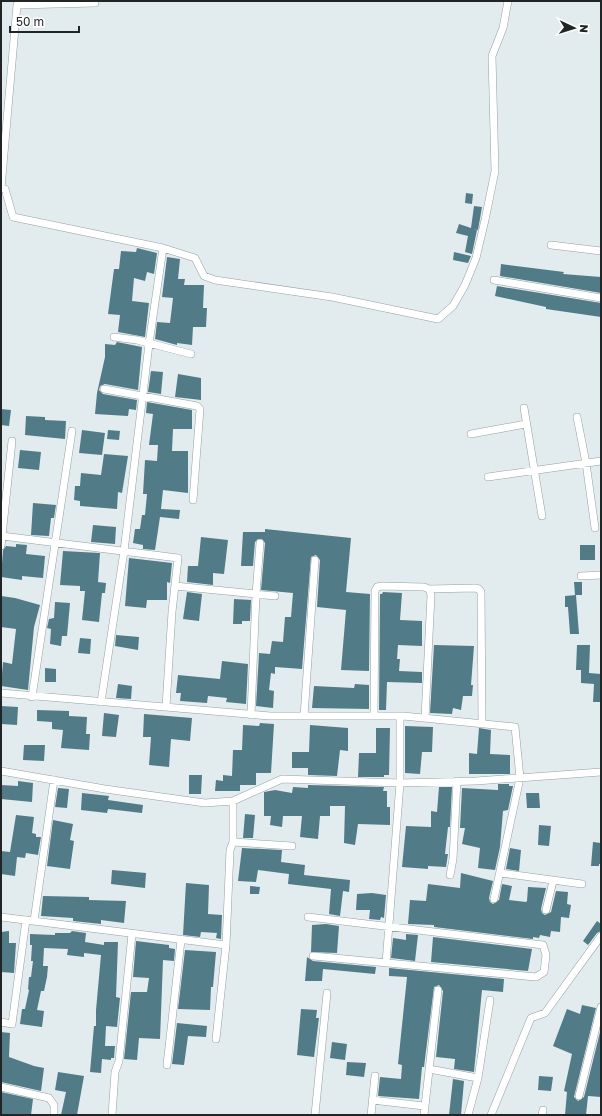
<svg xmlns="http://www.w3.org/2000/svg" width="602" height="1116" font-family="'Golos Text',sans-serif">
<rect width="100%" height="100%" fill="#e2ecef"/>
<!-- building -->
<path fill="#517b87" d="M466,193L473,194L472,204L465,203Z
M474,206L482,207L478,230L473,229L477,230L472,254L465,252L468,236L456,233L459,224L471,228Z
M137,248L157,253L154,274L147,272L145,281L134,278L132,301L149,303L145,337L118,332L120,315L108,314L114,269H119L121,251L136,252Z
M454,252L471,256L468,263L453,260Z
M167,257L180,259L178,279H185L184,285H204L203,308H207L206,327H193L192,345L177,343V345L155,339L157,322L170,323L173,298L162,297Z
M501,264L564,272L563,274L601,277V293L500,276Z
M497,286L601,303V317L546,309V307L495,296Z
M117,342L142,347L138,390L105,384L100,386L99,390L103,394L137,400L136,410L129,409L128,416L95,414L97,393L105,357V344L115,345Z
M151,371L163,372L161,394L148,392Z
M178,374L201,378V400L175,397Z
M147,402L192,410V429H173L172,451H188V493L163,490L161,509L180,510L179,519L160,517L155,550L143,549V545L133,543L135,529H140L142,515H145L147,494H143L145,460L157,461L158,445H149L153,414L146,413Z
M1,409L11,410L9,426L1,425Z
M26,416L45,417V420L66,421L65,439L25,435Z
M82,430L105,433L102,455L79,453Z
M108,430L120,431L119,440L107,439Z
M20,450L41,452L39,470L18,468Z
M104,454L128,456L122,493L118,492L117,509L80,506V501L74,500L75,486H80L81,473L101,475Z
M33,503L56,505L54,518H51L49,536L31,535Z
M93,525L116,527L115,544L91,542Z
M265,529L351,538L346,592L370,594L369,671L341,670L346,610L317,607L320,560L316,555L311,557L302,669L275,667V674L271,673L269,690L274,691L273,708L256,706L259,653L270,654L272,641L283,642L285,617H291L293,593L261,590L265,543L262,539H258L255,542L253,566H241L243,532H265Z
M201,537L228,540L224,574L213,573V585L187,582L188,566H198Z
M16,544L27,545L26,554L45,556L43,578L22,576V580L1,577L3,550L6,546L16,547Z
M580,545H595V560H580Z
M63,551L100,553L98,582L106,583L105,593H102L99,622L82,620L85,591H80V586L60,585Z
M129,558L172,563L170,583L167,582V600H147L146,608L125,606Z
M574,582H582V595H575Z
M187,592L202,594L199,621L183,619Z
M383,592L402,593L400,620L422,621V646L398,645L397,659H400L399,671L422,672V683L387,682L386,710H379L380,594H382Z
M576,595L579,634H570L568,607H565V596Z
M1,596L15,598L40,605L34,627L28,690L1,686L3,662L12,664L16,629L1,627Z
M234,599L251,600L250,621H242V624H233Z
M55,602L70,603L67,636H62L61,646L50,644L51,629L47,628L49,619L54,618Z
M116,635L139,637L138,650L115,646Z
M80,638L91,639L90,654L78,653Z
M434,645L474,646L471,685H473L472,696H463L461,710L453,708L452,714L430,713Z
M577,645H590L589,673L601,674V702H593L594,684L581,683V670H576Z
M222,661L248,664L246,704L226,702L227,698L208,696L207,703L180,701L181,693H176L178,675L220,679Z
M45,668L56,669V682H45Z
M118,684L132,686L131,699L116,698Z
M355,684L369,685V709L312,708L314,686L354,688Z
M1,706L18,707L17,725L1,724Z
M37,710L69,711V716L87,717L86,734H90L89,750L61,748L63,730L52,729V722L37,721Z
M104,713L119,715L116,737L102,736Z
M144,714L192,718L190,741L171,739L169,767L149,765L151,737H143Z
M260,723L274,724L271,773H256V785H240V791H215L216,780L223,781V775L232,776L233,750H242L243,725L259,726Z
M310,725L348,728V751L340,750L337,776L308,775V768H292V752H309Z
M405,726L433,727L432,752H422L420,774L405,773Z
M376,728H390L389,775H384V777H358L359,753H376Z
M479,728L491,730L490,754L510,755V774H469V753L477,754Z
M24,745H45L44,761L23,760Z
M189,775H202L201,794H189Z
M18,781L33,783L32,802L1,799V785L18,786Z
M498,784H509V786H513L508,810L503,811L500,847L495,870L478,868L480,848L462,844L465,828H460L462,788L498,790Z
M308,785L384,787L383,791H387V807H390V825L358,824L355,845L344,843L345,806H330V816H320L318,839L300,837L302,816H283L282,827L270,825L271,816H264V792L275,790L292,793L293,787L308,788Z
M439,787H452L450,827H448L445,854H448L446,867L428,866V869L402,867L406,826L431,827V811L437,812Z
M58,788L69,789L67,808L55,807Z
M82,793L109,796L108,800L143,805L142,813L108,809L107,813L81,810Z
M526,793H539L540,808H527Z
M245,814L255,815L253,838H243Z
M16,815L34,817L32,833L36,834V837H41L38,855L26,853L25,858L17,857L15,876L1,874V851L10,852Z
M53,820L73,824L70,840L74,841L70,869L47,866Z
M539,825L551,826L549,846L538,845Z
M593,842L601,843V864H599V866H591Z
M242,848L282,850L281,862L305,865L304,875L350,880L349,892L343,891L340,916L329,914L331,889L288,884L289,874L258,870L256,882L238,881Z
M510,848L521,850L519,871L506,869Z
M112,870L146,873L145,888L111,884Z
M461,873L493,881L489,898L490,902L493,904L499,900L502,884L512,886L509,900L526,902L527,901L528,887L546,888L541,909L542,913L545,915L551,912L556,891L568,892L567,904L571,905L569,918L561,917L560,932L551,931L550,937L540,935L539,938L533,937V939L434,927V925L408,924L410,900L426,901L428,884L460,888Z
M186,883L209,885L208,914L222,915L221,939L216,938L217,933L201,932L200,937L183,935Z
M250,886L260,887L259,894H250Z
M372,893L386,895L384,918L381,917L380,920L369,919L370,910H356L357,894Z
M43,896L89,897V900L126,901L124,923L101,920V924L73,921V918L41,916Z
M597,921L601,924V931L597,933L588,945L583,941Z
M326,924L339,926L337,953L311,952L312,925Z
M9,931V943H16L14,973L1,972V932Z
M72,931L86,933L85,942L104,945V942H118L116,997L120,998L117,1027L106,1026L105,1046H115L114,1058H111V1060L102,1059L101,1073L90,1072L94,1026H96V1010L101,955L84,953V957L67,955L68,949L44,948L43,966H48L47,977L44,991H41L37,1010L44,1011L42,1027L20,1024L22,1009H25L29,990L28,989L29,977H31L33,961H31L32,945H30V934L55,935V933H70Z
M406,934L418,935L415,961L391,958L393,938L406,940Z
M433,937L532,949L528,971L431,962Z
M136,941L169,945V948L175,949L174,961L163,960L160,1039L139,1038L137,1060L124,1059L131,992H147L149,978L133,977Z
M185,950L216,952L213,987H211L210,1010L178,1009Z
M307,957L313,961L376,967L375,974L323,969L322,981H305Z
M389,968L504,979L503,992L482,990L474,1072L454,1069L455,1059L436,1057L443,991L439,985L434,987L424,1067H422L419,1099L378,1096L380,1077L401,1079L402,1065L398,1064L407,977L389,976Z
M582,1005L596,1008L574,1097L578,1101L584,1097L601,1028V1097L588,1096L586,1115H565L567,1092L564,1091L572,1054L553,1046L567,1009L580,1014Z
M301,1009L317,1010L316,1018H319L314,1057L297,1055Z
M177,1023L207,1026L206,1037L188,1036L184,1065L172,1064Z
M1,1032L10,1033L9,1057L34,1066L44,1068L41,1091L1,1082Z
M332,1042L347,1044L345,1060L330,1058Z
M347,1062L366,1063L364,1077L346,1075Z
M58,1072L84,1076L77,1115H61L66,1092L55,1090Z
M539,1076L553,1077L551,1091L538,1090Z
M453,1079L464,1081L461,1115H449Z
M1,1092L33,1099L31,1115L1,1114Z"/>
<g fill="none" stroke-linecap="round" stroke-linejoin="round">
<!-- street casing -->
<g stroke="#959fa2" stroke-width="8">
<path id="street" d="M1,188L5,189L13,217L163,248L149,344L124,551L101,702
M1,188L17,5L95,3
M551,245L601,251
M163,248L195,258L204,276L215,280L332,297L438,319L453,306L465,285L476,258L485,220L495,171L492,56L503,28L508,1
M494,280L601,298
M114,337L137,340L191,354
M104,389L197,406L200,409L193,500
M524,408L542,516
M577,417L586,463L595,528
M471,434L526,424
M488,477L601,461
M2,536L12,441
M1,546L2,536L178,558L172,612L166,707
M581,576L601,575
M175,586L275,596
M429,589L475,588L479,589L481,592L482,724
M1,693L270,716H403L515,727L520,778L494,899
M32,697L72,431
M251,715L256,594L260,543
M304,716L315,560
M374,716L375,591L377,587L382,586L424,587L429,589L431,595L425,718
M1,771L105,789L205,803L233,801L282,779L400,783L476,781L601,772
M233,842L292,846
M500,873L582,884
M450,875L453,859L457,781
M546,910L553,881
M1,917L226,945L216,1039
M308,917L543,945L546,955L544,972L536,977L313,956
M34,921L54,780
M226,945L230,850L233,842V801
M386,963L400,783V716
M1,1022L12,1024L26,920
M167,1065L181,940
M429,1069L478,1078
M1,1087L49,1098L54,1105V1115
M579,1096L601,1007
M372,1100L424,1106
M112,1115L115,1072L119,1061L132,934
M315,1115L327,993
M371,1115L375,1076
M424,1115L438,990
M468,1115L478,1078L490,1000
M491,1115L531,1018L545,1013L601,936
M542,1115L543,1110"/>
</g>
<!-- street -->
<use href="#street" stroke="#fff" stroke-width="7"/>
</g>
<!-- border -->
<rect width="602" height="1116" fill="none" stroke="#212526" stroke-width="4"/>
<!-- north arrow -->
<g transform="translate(574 28) rotate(94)" stroke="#ffffff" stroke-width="3" paint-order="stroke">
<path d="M0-3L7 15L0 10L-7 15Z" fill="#212526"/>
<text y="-6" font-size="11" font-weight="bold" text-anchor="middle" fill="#212526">N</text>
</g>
<!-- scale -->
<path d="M10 26v6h69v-6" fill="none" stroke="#212526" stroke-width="2"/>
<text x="16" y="26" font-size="12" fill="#212526" stroke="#ffffff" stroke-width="3" paint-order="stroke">50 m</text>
</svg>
